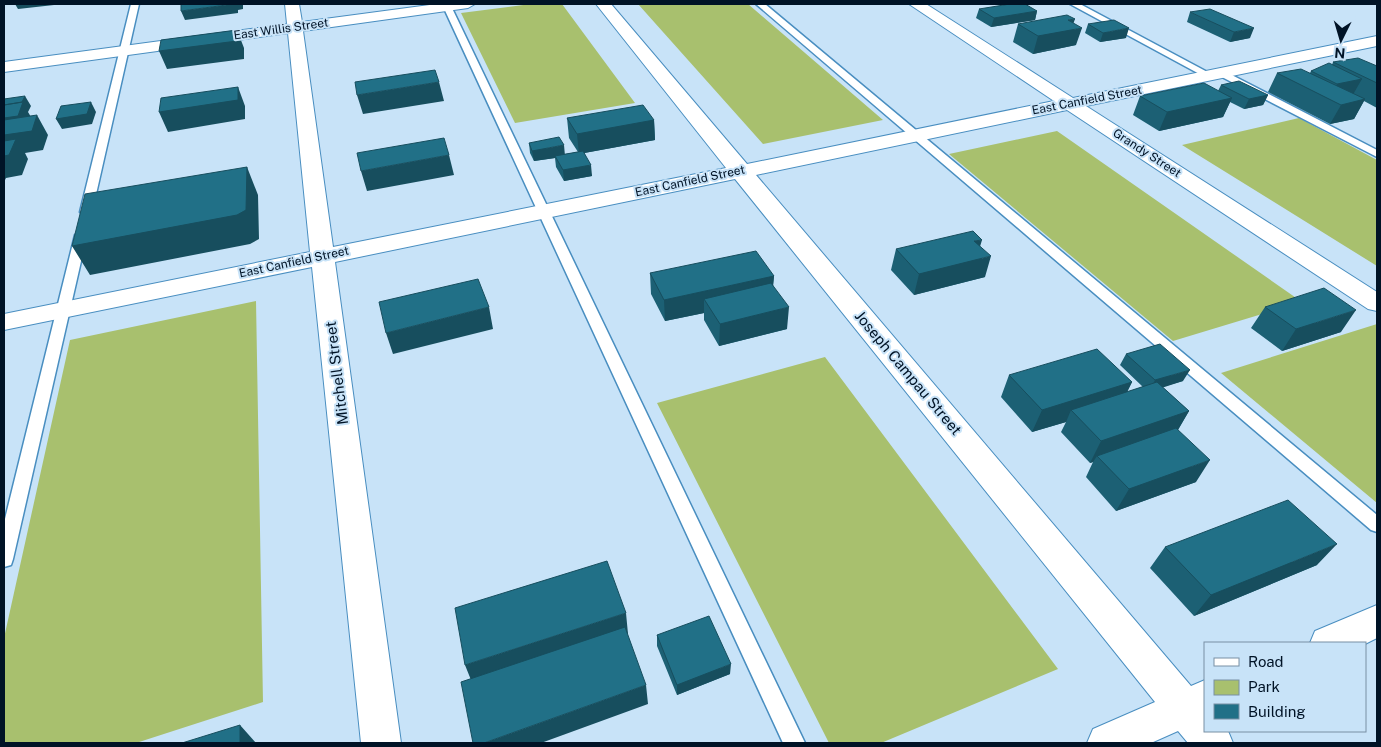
<svg xmlns="http://www.w3.org/2000/svg" width="1381" height="747" font-family="'Public Sans',sans-serif">
<rect width="100%" height="100%" fill="#c8e3f8"/>
<!-- green -->
<path fill="#a8c06e" d="M531,4H562L635,103L515,123L461,13Z
M638,4H748L883,120L763,144Z
M1299,118L1377,160V266L1182,145Z
M1057,131L1302,302L1173,341L949,154Z
M256,301L263,702L136,743H4V638L70,340Z
M1377,324V503L1221,373Z
M825,357L1058,669L881,743H829L657,403Z"/>
<g fill="none" stroke-linecap="round" stroke-linejoin="round">
<!-- service casing -->
<g stroke="#498ec0" stroke-width="3">
<path id="service" d="M131,4H139L92,212L86,216L80,212Z
M442,4H450L805,743H783Z
M756,4H765L1377,515V532L1371,530Z
M1070,4H1080L1213,75L1205,77Z
M1218,71H1224L1377,150V157L1218,75Z
M81,231L87,235L13,559L11,565L4,567V523L75,235Z"/>
</g>
<!-- minor casing -->
<g stroke="#498ec0" stroke-width="2">
<path id="minor" d="M285,4H299L302,22L437,4H475L468,8L303,31L333,247L726,168L596,4H611L747,164L1054,101L909,4H926L1073,98L1377,36V46L1086,106L1377,292V311L1368,309L1067,110L756,175L1191,686L1205,680V731H1228L1233,743H1188L1178,731L1151,743H1087L1093,729L1155,702L735,179L335,262L401,743H361L312,267L4,330V314L310,252L288,33L4,72V62L287,24Z
M1377,605V638L1365,644L1310,643L1315,631Z"/>
</g>
<!-- service -->
<use href="#service" fill="#fff" fill-rule="evenodd"/>
<!-- minor -->
<use href="#minor" fill="#fff" fill-rule="evenodd"/>
</g>
<!-- wall -->
<path fill="#1c6074" d="M979,9L1037,11L1035,20L991,27L976,18Z
M1190,12L1250,38L1230,42L1187,22Z
M1073,23L1076,45L1033,54L1013,42L1018,24Z
M1088,24L1126,38L1100,42L1085,33Z
M1333,62L1377,66V108L1364,101L1354,119L1330,124L1268,92L1277,73H1310L1311,71L1332,65Z
M1221,85L1268,95L1263,105L1244,109L1230,102L1223,117L1159,131L1133,115L1140,96L1218,91Z
M567,118L654,120L655,140L584,153L592,176L564,181L556,167L555,158L534,161L530,153L529,143L565,154L578,152L569,138Z
M980,246L985,277L914,295L891,270L896,249Z
M650,273L774,276L773,285L787,329L719,346L704,320V313L665,321L651,294Z
M1265,307L1341,332L1282,351L1251,328Z
M1126,354L1183,381L1162,387L1189,411L1178,430L1196,482L1116,511L1086,477L1093,462L1090,463L1061,432L1066,422L1032,432L1001,397L1009,375L1132,382L1127,392L1143,387L1120,365Z
M1165,547L1317,565L1194,616L1150,568Z
M657,635L730,674L677,695L657,646Z"/>
<!-- shaded-wall -->
<path fill="#174e5e" d="M15,4H63L18,9Z
M234,4H243V9L238,10V13L185,20L181,11Z
M1037,11L1035,20L991,27L994,18Z
M1075,19L1071,30L1082,28L1076,45L1033,54L1038,36L1068,20Z
M1129,28L1126,38L1100,42L1103,33Z
M1254,28L1250,38L1230,42L1234,32Z
M237,30L244,48V59L167,69L159,51Z
M1362,79L1351,98L1329,99L1337,84Z
M439,82L444,101L363,114L357,95Z
M238,87L245,106V119L168,132L159,112Z
M1268,95L1263,105L1244,109L1249,99Z
M25,96L31,106L28,112L34,122L37,115L48,135L43,150L25,153L28,159L22,175L6,178L4,182V111Z
M1232,98L1223,117L1159,131L1167,112Z
M1365,99L1354,119L1330,124L1341,105Z
M91,102L96,112L92,124L62,129L56,119Z
M654,120L655,140L579,154L577,134Z
M564,145L565,156H555V158L534,161L532,151Z
M449,155L454,175L367,191L361,171Z
M591,165L592,176L564,181L563,170Z
M247,167L258,195L259,239L250,244L90,275L72,246Z
M982,240L976,260L991,256L985,277L914,295L919,274L974,241Z
M774,276L772,298L704,299V313L665,321L664,300Z
M489,307L493,329L393,354L386,333Z
M789,307L787,329L719,346L720,324Z
M1356,310L1341,332L1282,351L1296,329Z
M1190,370L1183,381L1149,392L1155,380Z
M1132,382L1121,404L1071,410L1066,422L1032,432L1042,410Z
M1189,411L1176,433L1097,456L1093,462L1090,463L1101,441Z
M1210,460L1196,482L1116,511L1129,489Z
M1337,544L1317,565L1194,616L1211,595Z
M626,613L628,634L473,685L465,665Z
M731,664L730,674L677,695V685Z
M646,685L648,704L541,743H484Z
M240,725L256,743H240Z"/>
<!-- building -->
<path fill="#217087" stroke="#174e5e" d="M181,4H234L181,11Z
M1010,4H1025L1037,11L994,18L979,9Z
M1210,9L1254,28L1234,32L1190,12Z
M1067,15L1075,19L1068,20L1082,28L1038,36L1018,24Z
M1114,20L1129,28L1103,33L1088,24Z
M237,30V41L159,51L161,40Z
M1358,58L1377,66V83L1333,62Z
M1329,63L1362,79L1337,84L1311,71Z
M1301,69L1365,99L1341,105L1277,73Z
M435,70L439,82L357,95L355,82Z
M1239,81L1268,95L1249,99L1221,85Z
M1204,83L1232,98L1167,112L1140,96Z
M238,87V100L159,112L161,98Z
M25,96L22,102L4,105V99Z
M23,102L18,116L4,118V105Z
M91,102L87,114L56,119L61,106Z
M643,105L654,120L577,134L567,118Z
M37,115L32,131L4,135V120Z
M559,137L564,145L532,151L529,143Z
M444,138L449,155L361,171L357,153Z
M16,139L9,155L4,156V141Z
M583,151L591,165L563,170L555,156Z
M247,167L246,210L237,215L72,246L85,194Z
M973,231L982,240L974,241L991,256L919,274L896,249Z
M756,251L774,276L664,300L650,273Z
M478,279L489,307L386,333L379,302Z
M771,283L789,307L720,324L704,299Z
M1324,288L1356,310L1296,329L1265,307Z
M1160,344L1190,370L1155,380L1126,354Z
M1097,349L1132,382L1042,410L1009,375Z
M1157,382L1189,411L1101,441L1071,410Z
M1176,428L1210,460L1129,489L1097,456Z
M1288,500L1337,544L1211,595L1165,547Z
M607,561L626,613L465,665L455,608Z
M709,616L731,664L677,685L657,635Z
M625,627L646,685L484,743H473L461,682Z
M240,725V743H182Z"/>
<g text-anchor="middle" stroke-width="4" stroke-linejoin="round" paint-order="stroke">
<!-- far-street labels -->
<g font-size="12" fill="#001326" stroke="#c8e3f8">
<text transform="translate(281 29) rotate(-8)" y="4">East Willis Street</text>
<text transform="translate(1087 100) rotate(-11)" y="4">East Canfield Street</text>
<text transform="translate(1147 153) rotate(33)" y="4">Grandy Street</text>
<text transform="translate(690 181) rotate(-12)" y="4">East Canfield Street</text>
<text transform="translate(294 262) rotate(-12)" y="4">East Canfield Street</text>
</g>
<!-- street labels -->
<g font-size="15" fill="#001326" stroke="#c8e3f8">
<text transform="translate(337 373) rotate(-97)" y="5">Mitchell Street</text>
<text transform="translate(908 373) rotate(50)" y="5">Joseph Campau Street</text>
</g>
</g>
<!-- border -->
<rect width="1381" height="747" fill="none" stroke="#001326" stroke-width="10"/>
<!-- legend -->
<rect x="1204" y="642" width="162" height="90" fill="#c8e3f8" stroke="#7890a4"/>
<rect x="1214" y="658" width="25" height="8" fill="#ffffff" stroke="#7890a4"/>
<text x="1248" y="667" font-size="15" fill="#001326">Road</text>
<rect x="1214" y="680" width="25" height="15" fill="#a8c06e" stroke="#7890a4"/>
<text x="1248" y="692" font-size="15" fill="#001326">Park</text>
<rect x="1214" y="704" width="25" height="15" fill="#217087" stroke="#7890a4"/>
<text x="1248" y="717" font-size="15" fill="#001326">Building</text>
<!-- north arrow -->
<g transform="translate(1341 40) rotate(185)" stroke="#c8e3f8" stroke-width="4" paint-order="stroke">
<path d="M0-4L9 19L0 12L-9 19Z" fill="#001326"/>
<text y="-8" font-size="14" font-weight="bold" text-anchor="middle" fill="#001326">N</text>
</g>
</svg>
